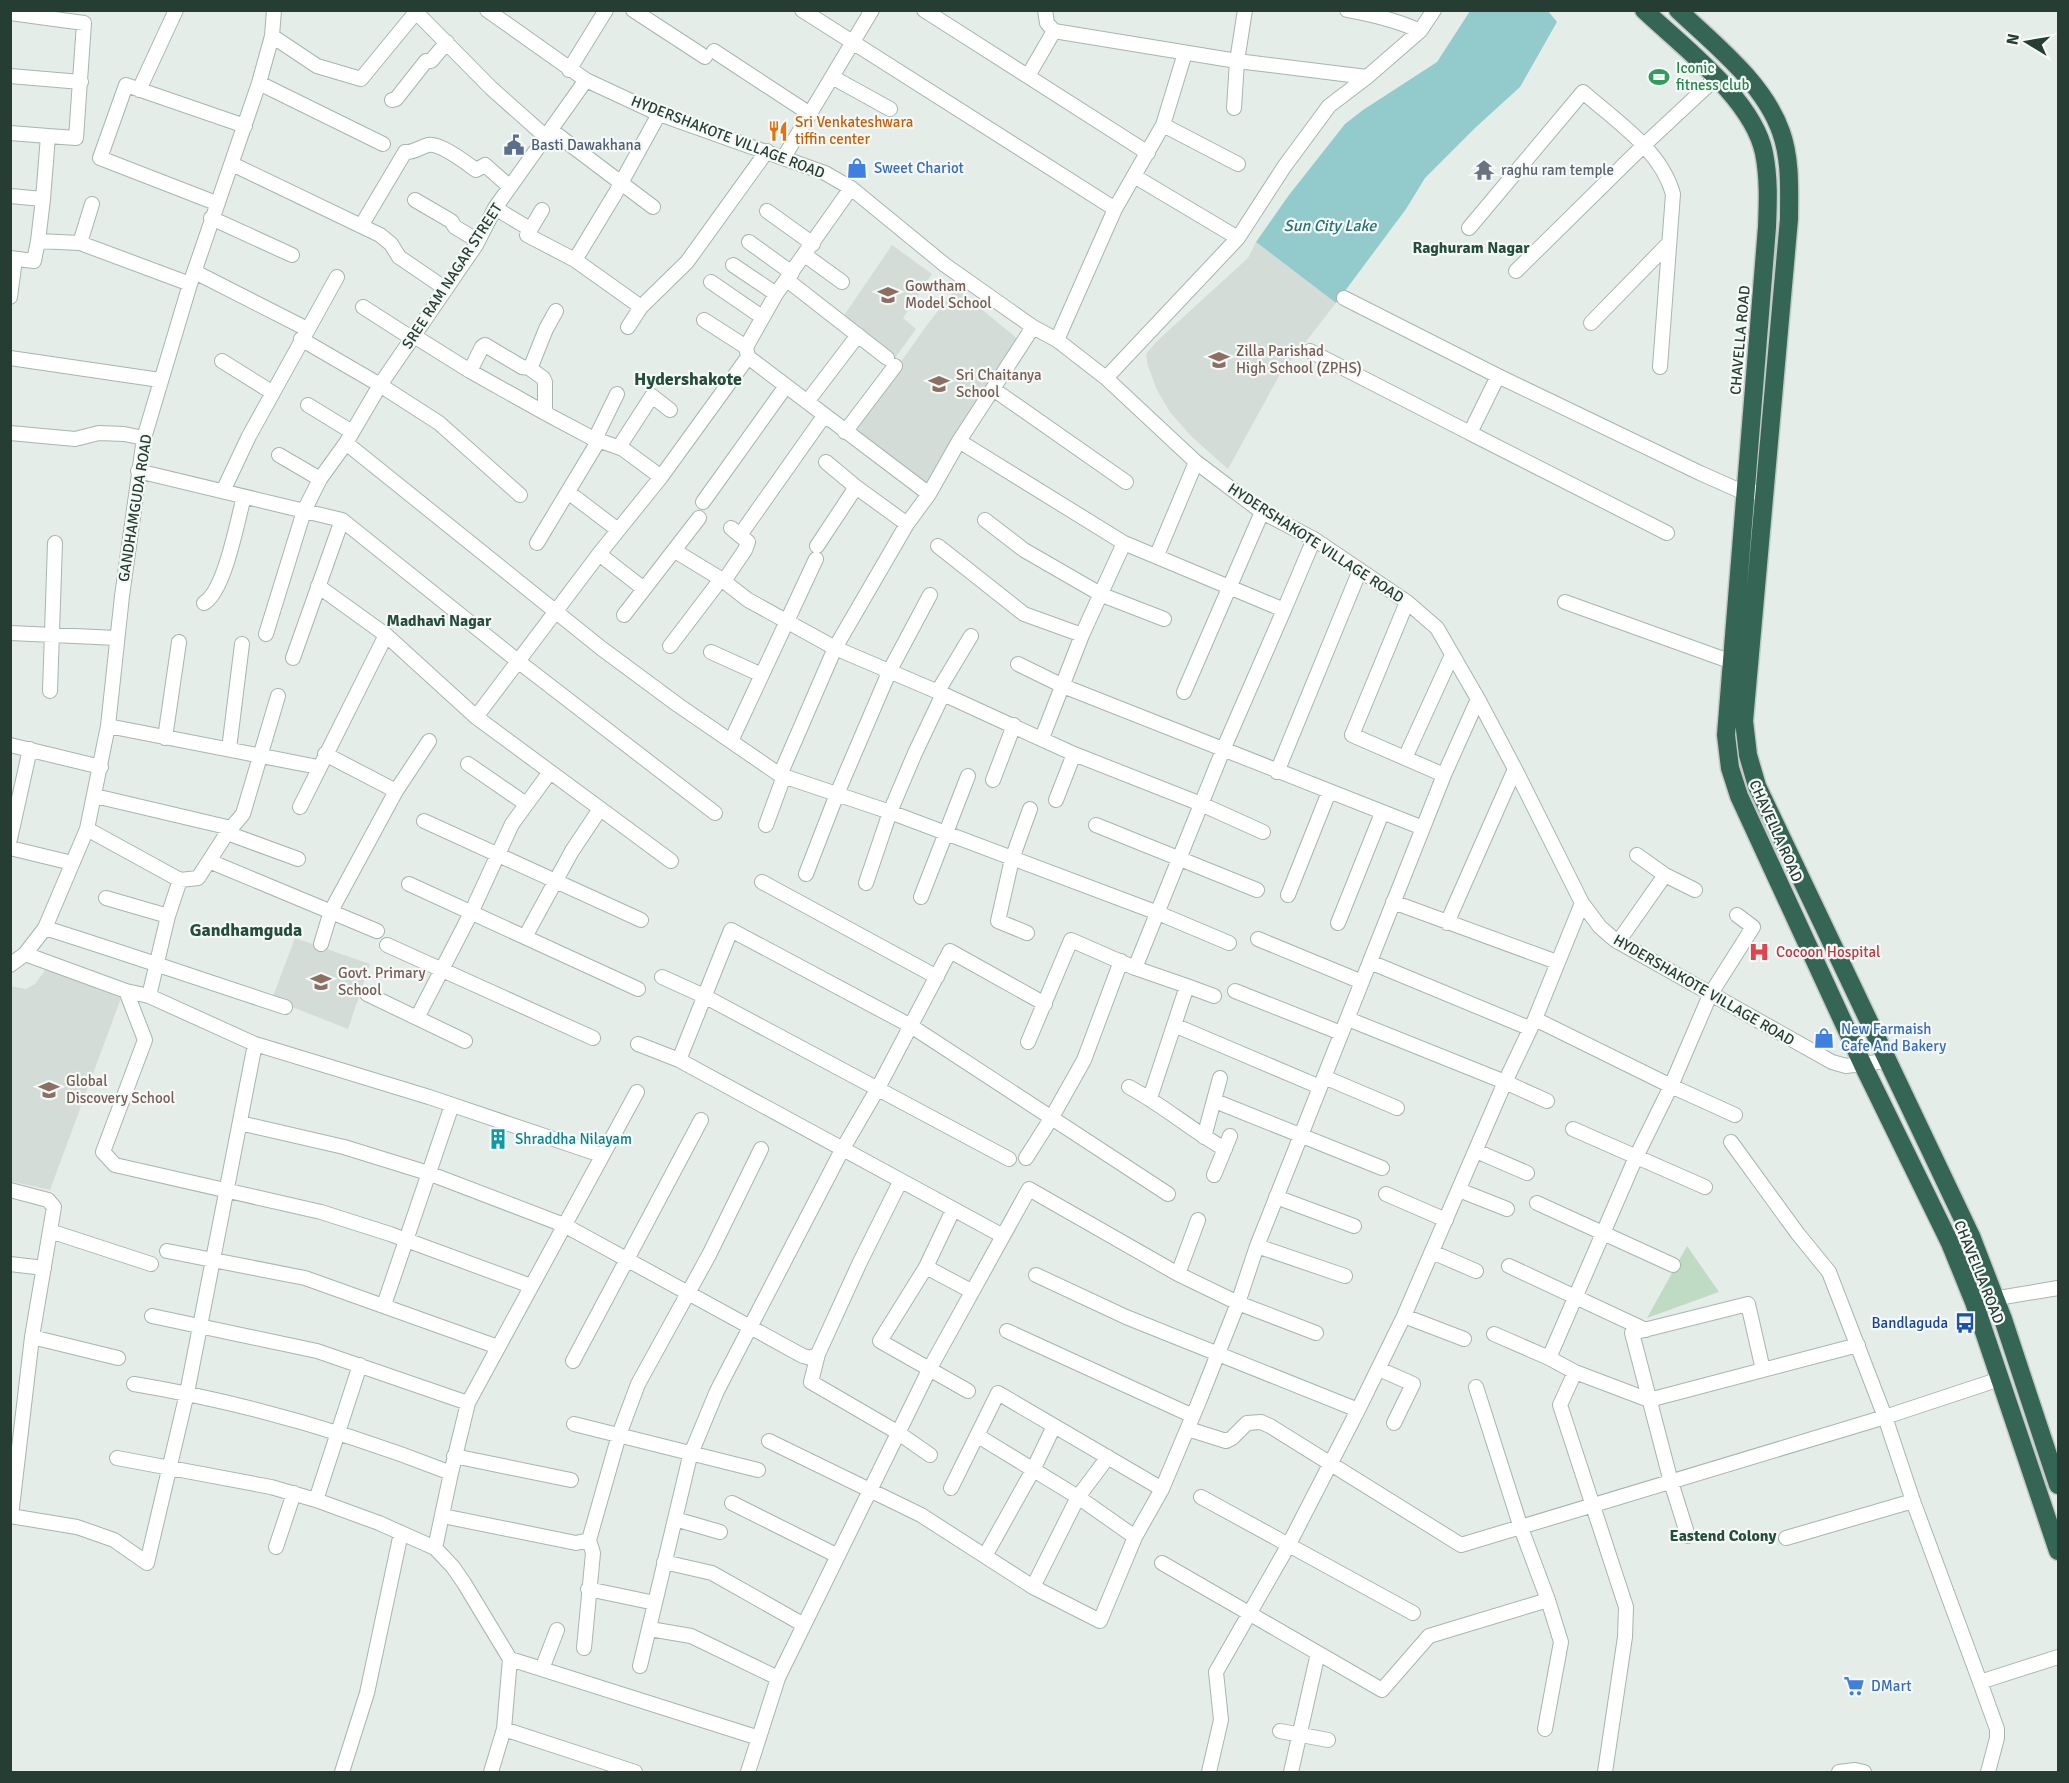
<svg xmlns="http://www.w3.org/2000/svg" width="2069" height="1783" font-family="Signika,sans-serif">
<rect width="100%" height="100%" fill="#e5ede8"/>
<!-- built -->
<path fill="#d3dcd7" d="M1256,242L1336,303L1279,376L1228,469L1191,436L1170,412L1157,390L1148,366L1146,354L1157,341L1248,258Z
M892,245L932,274L903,318L916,329L895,358L843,317Z
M956,288L1019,340L929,485L854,428L927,325Z
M295,938L370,964L348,1029L272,999Z
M46,969L121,998L50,1190L10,1181L11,986L26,989L35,984Z"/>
<!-- green -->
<path fill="#c0dbc4" d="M1687,1246L1719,1292L1647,1318Z"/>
<!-- water -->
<path fill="#93cacb" d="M1470,11H1548L1557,22L1520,87L1475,128L1425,178L1406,209L1336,303L1256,242L1289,195L1345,124L1363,110L1437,62Z"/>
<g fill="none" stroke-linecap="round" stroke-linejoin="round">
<!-- minor casing -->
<g stroke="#a8b5ae" stroke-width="16">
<path id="minor" d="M414,10L491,88L546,137
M487,10L586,80L659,114L825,173L851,188L945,265L1033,327L1057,340L1106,378L1196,462L1262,512L1314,539L1407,602L1437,628L1478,699L1515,769L1582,903L1600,927L1615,940L1832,1062L1846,1066L1886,1061
M633,10L705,57
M802,10L1115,209
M924,10L1148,153
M1045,10L1047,23L1054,31L1237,61L1367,77
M1347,10C1373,15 1396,20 1420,31
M10,13L84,23L76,138L48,136L43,199
M272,36L317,66L361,79L416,12
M714,51L810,114
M569,70L606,10
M10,76L81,82
M1028,76L1054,31
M832,77L890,109
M259,83L383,144
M139,90L176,10
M392,100L396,99L426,61H431L447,42
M1234,108L1237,61L1245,10
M1163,125L1238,164
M551,130L653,207
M10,133L48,136
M784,157L872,10
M232,164L380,235L391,244L399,257L446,289
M1134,176L1238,238
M10,196L43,199L38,241
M415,200L451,221L455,227L478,241
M216,203L100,158L126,85L245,126
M495,208L530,229
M542,210L527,235L575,260L641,307L687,262L767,151
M767,211L813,244
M211,218L292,255
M361,226L405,152C414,153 420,147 428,145C441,143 466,163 476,170L485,165L510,187
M1469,228L1583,92C1616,121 1661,150 1673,194L1660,367
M749,242L792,273
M80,243L92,204
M805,255L842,282
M10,258L34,261L38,241L80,243L190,284
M575,260L615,194L659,114
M733,265L776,294
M1516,271L1644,145L1716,78
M195,272L307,329
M787,280L887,358
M711,282L762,317
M10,297L15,259
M1344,298L1498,376L1700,473L1745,493L1766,491
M363,307L413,339
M704,320L746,347L748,357L929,494
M1591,323L1669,243
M628,327L641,307
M414,336L470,371L545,413L592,438L623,449L661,477
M301,339L380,385L439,423L520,495
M1057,340L1115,209L1163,125L1185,53
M746,347L776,294L851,188
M1310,351L1470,433L1498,376
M10,358L160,380
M222,361L273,393
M529,368L543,378L545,382V413
M470,371L482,347L485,345L522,367L529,368L532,364L546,329L556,311
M1106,378L1238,238L1284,167L1329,106L1367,77L1420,31L1434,10
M993,389L1126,482
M807,402L858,335
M308,405L352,432
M845,432L895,366
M10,433L75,439L99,433L124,434L144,438
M1470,433L1667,533
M595,439L617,394
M959,441L1124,543L1284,610L1223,750L1135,968
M346,443L601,648L678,705L780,775L890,812L1158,913L1229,943
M619,447L652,396L670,410
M279,455L320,479
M138,471L342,520L519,662L715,813
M856,487L907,524
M223,491L249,436L337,277
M568,492L618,530
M703,502L786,386
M985,520L1024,550L1102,595L1164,619
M740,535L824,416
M537,543L599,440
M817,546L856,487L826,462
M938,546L1024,614L1082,635
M675,551L721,579L748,600L835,648L943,694L1074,754L1201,804L1263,832
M599,554L644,589
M1157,555L1196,462
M724,581L745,550L748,542L731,528
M318,586L386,635L476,717L671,861
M1407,602L1352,735L1444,775
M1565,602L1732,662
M204,603C225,591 237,521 244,497
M1284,610L1314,539
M624,615L699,518
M10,633L117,638
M266,634L304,511L320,479L346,443L380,385L476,245L495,208L586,80
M670,646L721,579
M711,652L762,675
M293,658L342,520
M1018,664L1063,686L1423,828
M50,691L55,543
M938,691L971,636
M1184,692L1262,512
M476,717L599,554L661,477L748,357
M108,726L318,767
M165,738L179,642
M1042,738L1082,635L1124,543
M731,741L816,559
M10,745L101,767
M229,749L242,644
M325,754L396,791
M1405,758L1452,655
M468,764L526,804
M1277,772L1360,570
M780,775L835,648L907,524L929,494L959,441L1033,327
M993,780L1014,725
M95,796L231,828
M1056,800L1074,754
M300,807L386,635
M424,821L641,920
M766,825L784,776
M1096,825L1257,890
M87,829L180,880L198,878L227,833L243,814L278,696
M227,833L298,859
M10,839L30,749
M10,848L72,863
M209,861L377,931
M806,874L837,794L890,670L930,595
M1665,875L1695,890
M762,882L937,977
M866,883L890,812L915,753L943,694
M409,884L638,989
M1288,895L1329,792
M921,897L968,776
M106,898L168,916
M1393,902L1557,962
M1338,923L1382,813
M1447,923L1515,769
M45,928C125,953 205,981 285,1007
M1027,933L998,921L1012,859L1030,809
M525,937L572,851L600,809
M1258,939L1362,982
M1618,942L1665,875L1637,855
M321,944L331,911L396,791L429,741
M387,945L593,1038
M25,954L126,991L149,996L168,916L180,880
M1370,962L1529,1028
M10,965L25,954L45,928L87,829L108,726L122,596L144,438L190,284L259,83L272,36L274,10
M662,977L704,996L1009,1159
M1187,986L1214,996
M126,991L145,1040L103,1152L115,1165L321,1212L390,1234L531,1286
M1235,991L1341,1033
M367,994L465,1041
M149,996L255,1044L429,1097L601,1155
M417,1018L471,913L512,824L550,772
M1348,1019L1505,1082L1547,1101
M1535,1019L1671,1086L1735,1115
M1174,1025L1320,1087
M1028,1042L1071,940L1135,968L1187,986L1150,1098
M638,1044L679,1060L1003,1236
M679,1060L731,930L911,1026L1168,1194
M1324,1077L1397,1108
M1129,1087C1163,1105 1191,1130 1225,1149
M1215,1101L1382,1168
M240,1123L344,1147L428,1173L564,1225L803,1356L811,1358L818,1354L860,1262L900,1182
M1573,1129L1705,1187
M1204,1137L1220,1078
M1731,1142L1798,1234L1829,1272L1885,1417L1913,1501L1980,1682L2058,1657
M1476,1151L1527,1173
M1026,1158L1052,1117L1084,1060L1121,961
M1214,1175L1230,1136
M10,1190L48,1200L54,1207L32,1337L11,1516
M1459,1190L1507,1209
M1386,1194L1446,1220
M1276,1197L1354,1226
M1537,1203L1673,1265
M953,1210L926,1267L880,1341L968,1391
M50,1231L151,1264
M1257,1246L1345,1276
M167,1251L305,1278L498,1347
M1432,1252L1476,1271
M10,1264L44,1268
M1509,1266L1646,1330
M926,1267L971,1291
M1178,1274L1198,1220
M1036,1275L1126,1317L1358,1410
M1974,1302L2058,1288
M384,1305L452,1105
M152,1316L317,1351L468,1403
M1404,1316L1464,1339
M1007,1331L1193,1416
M1494,1334L1549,1358L1575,1372L1649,1400L1858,1345
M32,1337L118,1358
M818,1354L811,1382L897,1432L930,1455
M1549,1358L1636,1157L1671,1086L1710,995L1753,927L1737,915
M573,1361L701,1120
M1379,1369L1413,1384L1394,1423
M1575,1372L1560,1405L1626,1607L1625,1637L1605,1772
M134,1384C242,1402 349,1433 451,1473L468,1403L637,1092
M1476,1387L1521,1528L1548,1600L1561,1642L1545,1729
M574,1424L758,1470
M1188,1429L1226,1441L1232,1438L1247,1423L1261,1422L1270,1426L1461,1545L1885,1417L2000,1379
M978,1436L1078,1497L1135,1537
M769,1441L921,1515L1033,1587L1100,1621L1135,1537L1162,1489L1200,1399L1238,1303L1257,1246L1444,775L1478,699
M454,1456L571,1480
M117,1458L271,1487L316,1500L379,1523L435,1548L453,1567L464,1583L510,1659L504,1729L491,1772
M951,1488L998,1393L1162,1489
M1201,1497L1413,1613
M316,1500L360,1365
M732,1503L838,1556
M10,1516L77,1527L114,1540L147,1563L187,1393L255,1044
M443,1516L576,1543L589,1540L619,1435L638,1384L709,1255L761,1149
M675,1519L720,1532
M1688,1536L1671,1482L1632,1333L1748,1304L1763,1370
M1786,1538L1913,1501
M276,1547L294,1493
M435,1548L451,1473
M985,1556L1033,1470L1054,1426
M664,1562L712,1573L804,1625
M1162,1563L1382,1690L1429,1636L1548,1600
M1033,1587L1078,1497L1108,1457
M588,1589L655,1603
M650,1629L691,1636L778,1678
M584,1648L593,1553L589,1540
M510,1659L759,1738
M640,1666L690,1456L717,1391L842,1150L878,1088L950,951L1045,1004
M542,1669L557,1630
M1980,1682L1997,1729V1738L1988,1772
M504,1729L635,1772
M1280,1731L1328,1740
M342,1772L367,1693L401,1533
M748,1772L778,1678L930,1368L1029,1189L1178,1274L1238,1303L1316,1333
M1209,1772L1221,1720L1216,1672L1288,1546L1358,1410L1404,1316L1505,1082L1535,1019L1582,903
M1291,1772L1318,1653
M1839,1772L1855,1770L1864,1772"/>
</g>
<!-- highway casing -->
<g stroke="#c2c9c6" stroke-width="21">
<path id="highway" d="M1644,10C1683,47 1753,99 1764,153C1769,178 1768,202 1767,227L1726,735L1730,768L1739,796L1863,1065L1950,1243L1974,1302L2058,1551
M1678,10C1715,45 1764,83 1781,132C1791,160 1789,191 1789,219L1744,721L1748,755L1757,786L1971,1236L2003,1319L2058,1485"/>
</g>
<!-- minor -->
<use href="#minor" stroke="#fff" stroke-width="14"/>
<!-- highway -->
<use href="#highway" stroke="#356655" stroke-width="18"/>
</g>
<!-- icons -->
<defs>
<g id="stadium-bare" transform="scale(1.62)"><path d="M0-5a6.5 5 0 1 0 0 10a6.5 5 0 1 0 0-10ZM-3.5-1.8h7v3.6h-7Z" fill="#2e9e5b" stroke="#f5f9f7" stroke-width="2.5" paint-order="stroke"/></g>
<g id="restaurant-bare" transform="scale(1.62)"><path d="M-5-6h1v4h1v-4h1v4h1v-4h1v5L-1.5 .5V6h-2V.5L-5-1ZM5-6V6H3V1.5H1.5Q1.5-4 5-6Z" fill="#e8710a" stroke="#f5f9f7" stroke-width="2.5" paint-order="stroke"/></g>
<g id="civic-bare" transform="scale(1.62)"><path d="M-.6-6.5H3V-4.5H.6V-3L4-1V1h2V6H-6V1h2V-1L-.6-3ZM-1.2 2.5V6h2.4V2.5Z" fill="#5c6f8a" stroke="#f5f9f7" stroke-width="2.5" paint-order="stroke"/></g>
<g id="shop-bare" transform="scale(1.62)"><path d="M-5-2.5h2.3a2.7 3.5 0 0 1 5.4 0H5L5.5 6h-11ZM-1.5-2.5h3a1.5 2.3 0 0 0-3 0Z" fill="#3f7fe0" stroke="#f5f9f7" stroke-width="2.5" paint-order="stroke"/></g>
<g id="temple-bare" transform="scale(1.62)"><path d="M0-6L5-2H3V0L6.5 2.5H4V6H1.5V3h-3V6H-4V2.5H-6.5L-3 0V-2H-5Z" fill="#6b7280" stroke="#f5f9f7" stroke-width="2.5" paint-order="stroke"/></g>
<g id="school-bare" transform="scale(1.62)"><path d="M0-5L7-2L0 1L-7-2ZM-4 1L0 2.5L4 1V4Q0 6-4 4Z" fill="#8d6e63" stroke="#f5f9f7" stroke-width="2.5" paint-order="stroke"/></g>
<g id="hospital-bare" transform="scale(1.62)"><path d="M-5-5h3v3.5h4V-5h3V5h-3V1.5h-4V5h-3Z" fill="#e0444e" stroke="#f5f9f7" stroke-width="2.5" paint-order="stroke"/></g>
<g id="building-bare" transform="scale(1.62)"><path d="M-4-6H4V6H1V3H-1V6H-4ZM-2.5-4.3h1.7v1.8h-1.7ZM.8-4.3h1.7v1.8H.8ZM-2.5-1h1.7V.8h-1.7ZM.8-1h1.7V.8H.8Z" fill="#0f9aa8" stroke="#f5f9f7" stroke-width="2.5" paint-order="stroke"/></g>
<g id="bus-bare" transform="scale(1.62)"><path d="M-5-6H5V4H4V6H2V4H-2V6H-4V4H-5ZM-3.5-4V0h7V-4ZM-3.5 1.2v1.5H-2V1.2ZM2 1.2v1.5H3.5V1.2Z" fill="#1a4fb4" stroke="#f5f9f7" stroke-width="2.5" paint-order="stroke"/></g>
<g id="supermarket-bare" transform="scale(1.62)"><path d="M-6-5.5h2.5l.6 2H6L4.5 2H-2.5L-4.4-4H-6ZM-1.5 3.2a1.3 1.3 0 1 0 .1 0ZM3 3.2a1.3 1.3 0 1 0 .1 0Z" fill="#3f7fe0" stroke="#f5f9f7" stroke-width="2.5" paint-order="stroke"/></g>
</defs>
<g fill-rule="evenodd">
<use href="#stadium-bare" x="1659" y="77"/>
<use href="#restaurant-bare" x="778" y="131"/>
<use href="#civic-bare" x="514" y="145"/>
<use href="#shop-bare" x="857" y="168"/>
<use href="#temple-bare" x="1484" y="170"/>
<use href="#school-bare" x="888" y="295"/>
<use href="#school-bare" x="1219" y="360"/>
<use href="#school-bare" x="939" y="384"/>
<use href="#hospital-bare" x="1759" y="952"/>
<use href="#school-bare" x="321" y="982"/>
<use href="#shop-bare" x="1824" y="1038"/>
<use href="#school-bare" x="49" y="1090"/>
<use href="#building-bare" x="498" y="1139"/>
<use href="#bus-bare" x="1965" y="1323"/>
<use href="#supermarket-bare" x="1854" y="1686"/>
</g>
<g text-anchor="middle" stroke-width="4.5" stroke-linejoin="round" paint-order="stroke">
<!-- leisure labels -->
<g font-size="15" fill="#27864d" stroke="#f5f9f7" text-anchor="start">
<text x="1676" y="73">Iconic<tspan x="1676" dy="17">fitness club</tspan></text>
</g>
<!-- food labels -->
<g font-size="15" fill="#c56008" stroke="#f5f9f7" text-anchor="start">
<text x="795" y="127">Sri Venkateshwara<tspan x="795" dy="17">tiffin center</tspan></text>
</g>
<!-- street labels -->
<g font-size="15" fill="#263d33" stroke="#f5f9f7">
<text transform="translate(728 137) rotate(21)" y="5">HYDERSHAKOTE VILLAGE ROAD</text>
<text transform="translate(452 276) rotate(-57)" y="5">SREE RAM NAGAR STREET</text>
<text transform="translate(1740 340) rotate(-85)" y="5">CHAVELLA ROAD</text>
<text transform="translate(135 508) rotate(-81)" y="5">GANDHAMGUDA ROAD</text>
<text transform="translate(1316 543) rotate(33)" y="5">HYDERSHAKOTE VILLAGE ROAD</text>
<text transform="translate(1776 831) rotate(66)" y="5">CHAVELLA ROAD</text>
<text transform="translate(1704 990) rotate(30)" y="5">HYDERSHAKOTE VILLAGE ROAD</text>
<text transform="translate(1979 1272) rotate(68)" y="5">CHAVELLA ROAD</text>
</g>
<!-- service labels -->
<g font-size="15" fill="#4e5e75" stroke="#f5f9f7" text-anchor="start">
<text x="531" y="150">Basti Dawakhana</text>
</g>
<!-- shop labels -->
<g font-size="15" fill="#366cbe" stroke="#f5f9f7" text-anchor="start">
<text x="874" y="173">Sweet Chariot</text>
<text x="1841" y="1034">New Farmaish<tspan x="1841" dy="17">Cafe And Bakery</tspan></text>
<text x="1871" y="1691">DMart</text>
</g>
<!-- worship labels -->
<g font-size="15" fill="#5b616d" stroke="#f5f9f7" text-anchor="start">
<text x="1501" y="175">raghu ram temple</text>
</g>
<!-- education labels -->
<g font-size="15" fill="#785e54" stroke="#f5f9f7" text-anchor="start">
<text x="905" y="291">Gowtham<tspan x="905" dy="17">Model School</tspan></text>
<text x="1236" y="356">Zilla Parishad<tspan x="1236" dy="17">High School (ZPHS)</tspan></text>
<text x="956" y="380">Sri Chaitanya<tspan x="956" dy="17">School</tspan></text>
<text x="338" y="978">Govt. Primary<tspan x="338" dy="17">School</tspan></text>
<text x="66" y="1086">Global<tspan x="66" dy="17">Discovery School</tspan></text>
</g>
<!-- health labels -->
<g font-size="15" fill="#be3a42" stroke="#f5f9f7" text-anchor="start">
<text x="1776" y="957">Cocoon Hospital</text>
</g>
<!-- culture labels -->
<g font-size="15" fill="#0d838f" stroke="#f5f9f7" text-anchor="start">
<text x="515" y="1144">Shraddha Nilayam</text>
</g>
<!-- transit labels -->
<g font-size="15" fill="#164399" stroke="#f5f9f7" text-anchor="end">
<text x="1948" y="1328">Bandlaguda</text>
</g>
<!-- water labels -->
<g font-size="16" font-style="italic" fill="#267073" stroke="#f5f9f7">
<text x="1330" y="231">Sun City Lake</text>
</g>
<!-- neighbourhood labels -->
<g font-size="16" font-weight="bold" fill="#244d3d" stroke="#f5f9f7">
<text x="1471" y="253">Raghuram Nagar</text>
<text x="439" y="626">Madhavi Nagar</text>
<text x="1723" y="1541">Eastend Colony</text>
</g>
<!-- quarter labels -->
<g font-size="18" font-weight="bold" fill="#244d3d" stroke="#f5f9f7">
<text x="688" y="385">Hydershakote</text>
<text x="246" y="936">Gandhamguda</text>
</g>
</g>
<!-- border -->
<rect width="2069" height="1783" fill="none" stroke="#263d33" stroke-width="24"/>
<!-- north arrow -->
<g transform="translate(2027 42) rotate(281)" stroke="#f5f9f7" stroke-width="4.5" paint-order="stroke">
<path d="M0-4.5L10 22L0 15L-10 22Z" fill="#263d33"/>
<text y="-9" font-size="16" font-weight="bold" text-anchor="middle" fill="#263d33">N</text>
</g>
</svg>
